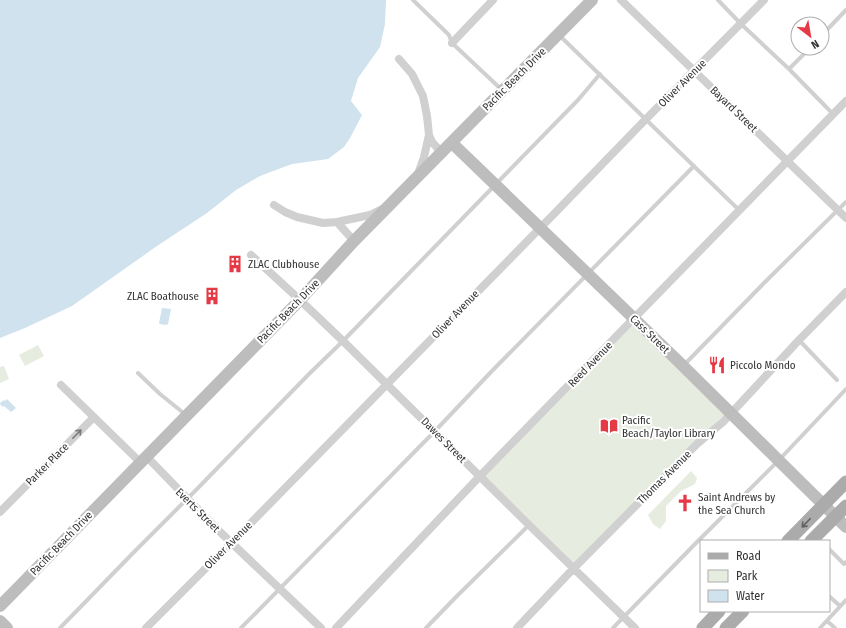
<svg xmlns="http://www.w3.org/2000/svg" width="846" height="628" font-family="'Fira Sans Condensed',sans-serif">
<rect width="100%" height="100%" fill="#fff"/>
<!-- green -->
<path fill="#e6ecdf" d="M634,324L726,413L574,566L483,478L566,392Z
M38,345L44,356L25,366L19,355Z
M4,366L9,379L0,383V367Z
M691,471L697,478L695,484L681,491L666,506V521L660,529L653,524L648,515Z"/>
<!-- water -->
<path fill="#cfe2ee" d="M0,0H386L385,24L380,47L358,78L351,101L362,115L350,138L344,147L328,159L292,164L260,176L236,190L207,213L157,246L72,306L25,328L0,338Z
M162,308L171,309L168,324L166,325L160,324L159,323Z
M7,399L16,408L11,412L4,406L3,407L0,404V403L4,400L5,401Z"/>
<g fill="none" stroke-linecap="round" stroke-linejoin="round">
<!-- lane -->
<path stroke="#d0d0d0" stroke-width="4" d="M413,0L449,35L452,43L502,90
M718,0L741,24L789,69
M559,35L739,210
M822,35L846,10
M810,48L789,69L833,114
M799,340L837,380
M683,366L765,282L846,202
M138,373L160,394L186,415
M829,549L844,564L846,562
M829,596L840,606
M827,621L835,628
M60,628L135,551L197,489L309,374L343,341L496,184L578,100L600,74
M241,628L435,431L490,373L694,166
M426,628L456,597L529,525
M613,628L696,543L779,460L846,389
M820,628L846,600"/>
<!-- street -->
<path stroke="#d0d0d0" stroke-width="8" d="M621,0L846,218
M452,43L493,0
M399,59L412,74L423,96L427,116L429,135L432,142L442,153
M418,174L424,157L429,135
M274,205L285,212L297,217L323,223L337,222L354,241
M337,222L370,215L382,209
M251,255L300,300L343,341L529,525L635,628
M61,385L140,462
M146,456L217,529L321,628
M0,512L94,417
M146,628L244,530L550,218L646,119L764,0
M336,628L480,476L846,101
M517,628L573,569L697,444L723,422L799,340L846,292"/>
<!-- secondary -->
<path stroke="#bdbdbd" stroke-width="12" d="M452,143L679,362L846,527
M0,606L300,300L354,241L592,0
M0,621L7,628"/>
<!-- primary -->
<path stroke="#ababab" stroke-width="13" d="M788,541L846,482
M811,541L846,506
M703,628L719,611
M726,628L743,611"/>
</g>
<!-- one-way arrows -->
<defs><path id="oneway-shaft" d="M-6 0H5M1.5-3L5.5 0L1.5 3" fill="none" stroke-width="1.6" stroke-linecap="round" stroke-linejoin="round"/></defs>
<use stroke="#7a7a7a" href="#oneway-shaft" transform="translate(77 434) rotate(-45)"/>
<use stroke="#636363" href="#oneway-shaft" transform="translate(806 523) rotate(134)"/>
<!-- icons -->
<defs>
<g id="building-bare" transform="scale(1.38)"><path d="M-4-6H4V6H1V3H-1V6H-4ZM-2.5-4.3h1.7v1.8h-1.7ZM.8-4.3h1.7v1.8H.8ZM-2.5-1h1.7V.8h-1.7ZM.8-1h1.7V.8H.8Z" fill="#e63946" stroke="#fff" stroke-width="2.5" paint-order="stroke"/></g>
<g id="restaurant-bare" transform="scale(1.38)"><path d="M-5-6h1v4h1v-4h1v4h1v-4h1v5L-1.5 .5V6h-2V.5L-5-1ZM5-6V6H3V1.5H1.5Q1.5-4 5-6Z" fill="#e63946" stroke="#fff" stroke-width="2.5" paint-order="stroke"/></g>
<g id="library-bare" transform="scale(1.38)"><path d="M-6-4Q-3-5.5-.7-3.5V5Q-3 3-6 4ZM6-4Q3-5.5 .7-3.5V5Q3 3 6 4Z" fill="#e63946" stroke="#fff" stroke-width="2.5" paint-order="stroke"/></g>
<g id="church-bare" transform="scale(1.38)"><path d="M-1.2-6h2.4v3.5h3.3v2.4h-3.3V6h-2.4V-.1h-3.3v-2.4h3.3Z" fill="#e63946" stroke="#fff" stroke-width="2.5" paint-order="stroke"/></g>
</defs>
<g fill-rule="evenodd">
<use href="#building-bare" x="235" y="264"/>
<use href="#building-bare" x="212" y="296"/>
<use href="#restaurant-bare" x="717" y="365"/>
<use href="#library-bare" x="609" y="426"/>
<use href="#church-bare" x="685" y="503"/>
</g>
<g text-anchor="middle" stroke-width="4" stroke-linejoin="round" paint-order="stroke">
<!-- street labels -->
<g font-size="11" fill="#333" stroke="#fff">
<text transform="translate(514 79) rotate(-45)" y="4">Pacific Beach Drive</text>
<text transform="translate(682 83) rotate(-45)" y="4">Oliver Avenue</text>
<text transform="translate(734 109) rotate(44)" y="4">Bayard Street</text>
<text transform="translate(288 311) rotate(-46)" y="4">Pacific Beach Drive</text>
<text transform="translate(455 314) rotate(-46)" y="4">Oliver Avenue</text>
<text transform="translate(650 334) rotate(44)" y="4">Cass Street</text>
<text transform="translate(590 364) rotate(-46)" y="4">Reed Avenue</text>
<text transform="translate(444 440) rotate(45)" y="4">Dawes Street</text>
<text transform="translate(47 464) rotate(-45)" y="4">Parker Place</text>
<text transform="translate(664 477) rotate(-45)" y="4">Thomas Avenue</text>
<text transform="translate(198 510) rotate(45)" y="4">Everts Street</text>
<text transform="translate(61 543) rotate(-46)" y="4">Pacific Beach Drive</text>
<text transform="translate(228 545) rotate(-45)" y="4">Oliver Avenue</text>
</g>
<!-- poi labels -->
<g font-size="11" fill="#333" stroke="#fff" text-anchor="start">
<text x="248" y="268">ZLAC Clubhouse</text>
<text x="199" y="300" text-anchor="end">ZLAC Boathouse</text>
<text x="730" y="369">Piccolo Mondo</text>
<text x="622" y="424">Pacific<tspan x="622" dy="13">Beach/Taylor Library</tspan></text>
<text x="698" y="501">Saint Andrews by<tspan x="698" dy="13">the Sea Church</tspan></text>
</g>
</g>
<!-- legend -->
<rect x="700" y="540" width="130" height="72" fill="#ffffff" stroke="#adadad"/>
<rect x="708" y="553" width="20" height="6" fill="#ababab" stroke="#adadad"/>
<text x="736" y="560" font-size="12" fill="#333333">Road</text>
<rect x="708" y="570" width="20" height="12" fill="#e6ecdf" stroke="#adadad"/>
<text x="736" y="580" font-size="12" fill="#333333">Park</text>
<rect x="708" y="590" width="20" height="12" fill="#cfe2ee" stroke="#adadad"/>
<text x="736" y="600" font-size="12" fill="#333333">Water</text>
<!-- north arrow -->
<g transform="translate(810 36) rotate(149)"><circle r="19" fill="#ffffff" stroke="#adadad"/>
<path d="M0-3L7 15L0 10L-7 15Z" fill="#e63946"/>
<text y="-6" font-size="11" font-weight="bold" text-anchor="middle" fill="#333333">N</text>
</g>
</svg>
